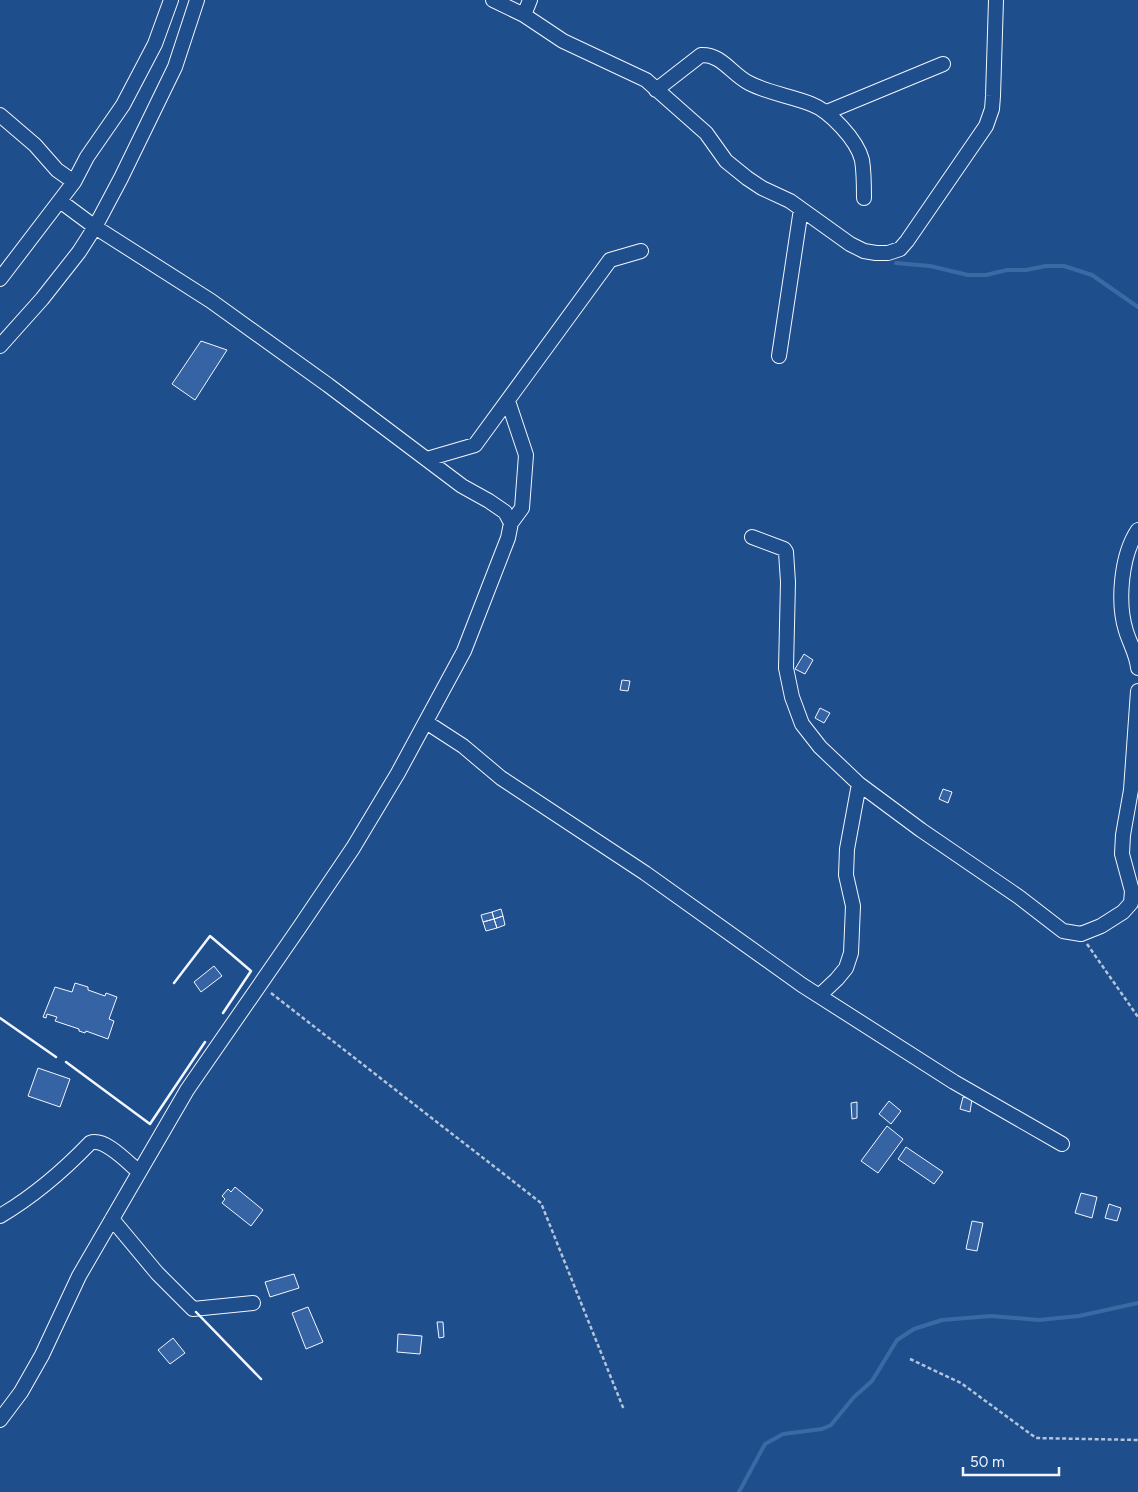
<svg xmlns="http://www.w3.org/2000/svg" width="1138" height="1492" font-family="Figtree,sans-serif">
<rect width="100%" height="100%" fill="#1f4e8c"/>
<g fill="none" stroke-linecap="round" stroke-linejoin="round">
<!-- stream -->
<path stroke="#3b69a3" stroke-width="4" d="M896,263L930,266L968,275H986L1007,270H1026L1046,266H1064L1092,275L1138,307
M739,1492L765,1444L783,1434L822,1429L831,1425L854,1397L872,1381L897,1340L914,1329L942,1320L991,1316L1039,1320L1079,1316L1138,1303"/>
</g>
<!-- building -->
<path fill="#3563a3" stroke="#f2f6ff" d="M201,341L227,350L195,400L172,384Z
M804,654L813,660L805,674L795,669Z
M622,680L630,681L628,691L620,690Z
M820,708L830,713L824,723L815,718Z
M943,789L952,792L948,803L939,799Z
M501,909L503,916L494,919L492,912Z
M492,912L494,919L483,922L481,915Z
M503,916L505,925L497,928L494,919Z
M494,919L497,928L486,931L483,922Z
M214,966L222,976L201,992L194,982Z
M75,983L88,987V990L105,996L106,993L117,997L109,1019L114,1021L108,1039L86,1031L85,1033L79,1031V1029L55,1021L57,1017L47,1014L46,1018L43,1017L55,987L72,992Z
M38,1068L70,1079L60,1107L28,1096Z
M963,1097L972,1099L970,1112L960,1109Z
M889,1101L901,1111L891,1124L879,1114Z
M857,1102V1118L852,1119L851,1103Z
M887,1126L903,1139L878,1173L861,1161Z
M906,1147L943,1172L934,1184L898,1159Z
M235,1187L263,1210L251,1226L222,1203L225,1199L222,1196L228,1189L231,1192Z
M1081,1193L1097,1197L1092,1218L1075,1213Z
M1109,1204L1121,1208L1117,1221L1105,1218Z
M972,1221L983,1223L977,1251L966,1249Z
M294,1274L299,1288L270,1297L265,1282Z
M308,1307L323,1342L306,1349L292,1313Z
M437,1322H443L444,1337L439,1338Z
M398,1334L422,1336L420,1354L397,1352Z
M173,1338L185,1353L170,1364L158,1350Z"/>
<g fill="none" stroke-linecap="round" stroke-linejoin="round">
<!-- minor casing -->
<g stroke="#f2f6ff" stroke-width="16">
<path id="minor" d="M493,0L524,15L563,41L646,80L706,133L726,161L747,178L762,188L790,201L850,244L864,251L876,253H888L900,249L907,241L986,126L992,109L993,96L996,0
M524,15L530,0
M656,90L701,55C722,54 731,74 749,83C768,93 791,96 811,104C830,111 857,140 862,160C864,172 864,186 864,198
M827,112L943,64
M0,115L35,145L57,170L74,182
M0,279L74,182L87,157L123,105L155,44L171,0
M0,346L42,299L79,252L95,227L121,178L175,67L197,0
M779,356L801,209
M508,401L526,455L522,508L511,523
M427,459L475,445L610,260L641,251
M1138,530C1121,555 1117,602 1126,631C1130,644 1137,655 1138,668
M752,537L784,549L786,552L788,582L786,668L792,697L802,724L820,747L859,784L921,830L1019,897L1063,931L1081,934L1101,926L1123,912L1131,903L1132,891L1122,854L1123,835L1131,790L1138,691
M426,722L463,746L501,778L645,873L802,985L954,1082L1062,1144
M819,996L837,979L846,968L851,953L853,906L846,875L847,849L859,784
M0,1216C34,1196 63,1171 90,1143C105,1137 128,1163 139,1172
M112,1219L157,1273L193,1309L253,1303
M0,1420L21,1392L42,1355L79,1276L187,1090L299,928L353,848L398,773L464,651L508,538L511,523L505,512L489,501L462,486L328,385L211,301L95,227L60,201"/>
</g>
<!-- path -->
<path stroke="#b3c4dc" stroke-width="2.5" stroke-dasharray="4 2.5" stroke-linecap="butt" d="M1087,944L1138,1017
M271,993L541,1203L624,1410
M910,1359L961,1383L1036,1438L1138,1440"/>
<!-- minor -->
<use href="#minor" stroke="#1f4e8c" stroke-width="14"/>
<!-- wall -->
<path stroke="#f2f6ff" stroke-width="2.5" d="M174,983L210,936L251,971L223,1013
M0,1018L56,1057
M66,1062L150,1124L205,1042
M196,1312L261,1379"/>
</g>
<!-- scale -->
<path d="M963 1467v8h96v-8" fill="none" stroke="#f2f6ff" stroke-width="2.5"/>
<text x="970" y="1467" font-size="15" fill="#f2f6ff" stroke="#1f4e8c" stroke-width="4" paint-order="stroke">50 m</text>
</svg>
